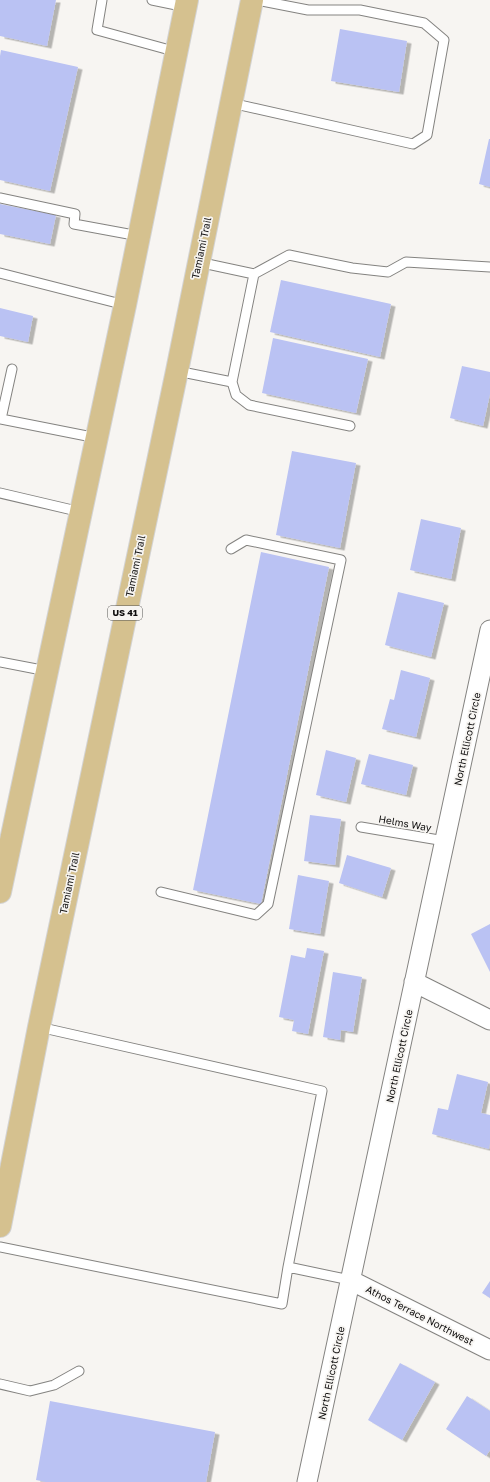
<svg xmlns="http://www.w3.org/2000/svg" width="490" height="1482" font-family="'Golos Text',sans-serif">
<defs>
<filter id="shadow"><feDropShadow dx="4.5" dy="2.5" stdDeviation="0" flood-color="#0004"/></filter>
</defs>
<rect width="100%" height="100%" fill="#f7f5f2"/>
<!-- building -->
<path fill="#bac2f3" filter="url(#shadow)" d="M0,0H56L47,46L0,36Z
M340,29L407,41L399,92L331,81Z
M1,50L78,67L50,191L0,180V56Z
M489,139H490V187L479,184Z
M0,204L56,215L50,244L0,234Z
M281,280L391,304L380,357L270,332Z
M0,308L33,316L28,342L0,336Z
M273,338L368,359L356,413L262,393Z
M462,366L490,372V394L483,426L450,418Z
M292,451L356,463L340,548L276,535Z
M421,519L461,528L451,579L410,570Z
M261,552L329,567L261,904L193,890Z
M398,592L444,603L431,657L385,645Z
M401,670L430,678L416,737L382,729L390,699L394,700Z
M326,750L356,758L346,802L316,795Z
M369,754L413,765L406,795L361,784Z
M310,815L341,819L335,865L304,861Z
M347,855L391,868L382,897L339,883Z
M298,875L329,881L320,934L289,929Z
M490,924V972L471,934Z
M307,948L324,951L308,1034L292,1031L294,1020L279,1017L291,955L305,958Z
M333,972L362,977L353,1032L341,1030L340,1040L323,1037Z
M457,1074L488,1082L481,1113L490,1115V1143L489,1149L432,1134L438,1108L448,1110Z
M490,1281V1298L482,1293Z
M400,1363L435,1382L402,1440L368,1420Z
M467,1396L490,1411V1450L486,1456L446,1429Z
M50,1401L215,1432L206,1482H46L36,1480Z"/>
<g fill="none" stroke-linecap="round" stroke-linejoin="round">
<!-- service casing -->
<g stroke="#848380" stroke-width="11">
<path id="service" d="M102,0L97,30L177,52
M152,0L186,7
M231,103L413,144L427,135L444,40L424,23L360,10H308L257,0
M0,198L75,214L74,224L139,236
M198,262L254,274L289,255L352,268L388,272L406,262L490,267
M0,273L125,305
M12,369L1,419L97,438
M177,371L232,382L254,274
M232,382L236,395L249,405L350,426
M0,493L81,512
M0,662L47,671
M361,827L445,841
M161,892L256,915L268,904L341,560L246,540L231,549
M39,1027L322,1091L288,1267
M0,1247L282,1304L288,1267L350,1280
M0,1384L30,1391L54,1385L79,1371"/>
</g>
<!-- minor casing -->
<g stroke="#848380" stroke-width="21">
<path id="minor" d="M414,982L490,1020
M350,1280L490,1350
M307,1482L490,630"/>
</g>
<!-- primary casing -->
<g stroke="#d3d3d3" stroke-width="24">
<path id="primary" d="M0,892L125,305L187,0
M0,1226L39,1027L177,371L252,0"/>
</g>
<!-- service -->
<use href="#service" stroke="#fff" stroke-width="9"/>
<!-- minor -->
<use href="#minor" stroke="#fff" stroke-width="19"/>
<!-- primary -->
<use href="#primary" stroke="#d5c18f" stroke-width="22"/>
</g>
<g text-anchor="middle" stroke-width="3.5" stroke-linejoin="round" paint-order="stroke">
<!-- shield labels -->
<rect fill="#f7f5f2" stroke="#535251" stroke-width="1" x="108" y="606" width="34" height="14" rx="3"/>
<g font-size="9" font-weight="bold" fill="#0d0c0c">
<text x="125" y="616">US 41</text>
</g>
<!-- street labels -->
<g font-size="10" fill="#0d0c0c" stroke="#f7f5f2">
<text transform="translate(201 248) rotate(-78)" y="4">Tamiami Trail</text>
<text transform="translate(135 566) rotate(-78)" y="4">Tamiami Trail</text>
<text transform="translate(467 739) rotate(-78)" y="4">North Ellicott Circle</text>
<text transform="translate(405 823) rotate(10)" y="4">Helms Way</text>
<text transform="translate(69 883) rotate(-78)" y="4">Tamiami Trail</text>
<text transform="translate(399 1056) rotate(-78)" y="4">North Ellicott Circle</text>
<text transform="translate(420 1315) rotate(27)" y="4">Athos Terrace Northwest</text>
<text transform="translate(331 1373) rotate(-78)" y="4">North Ellicott Circle</text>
</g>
</g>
</svg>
